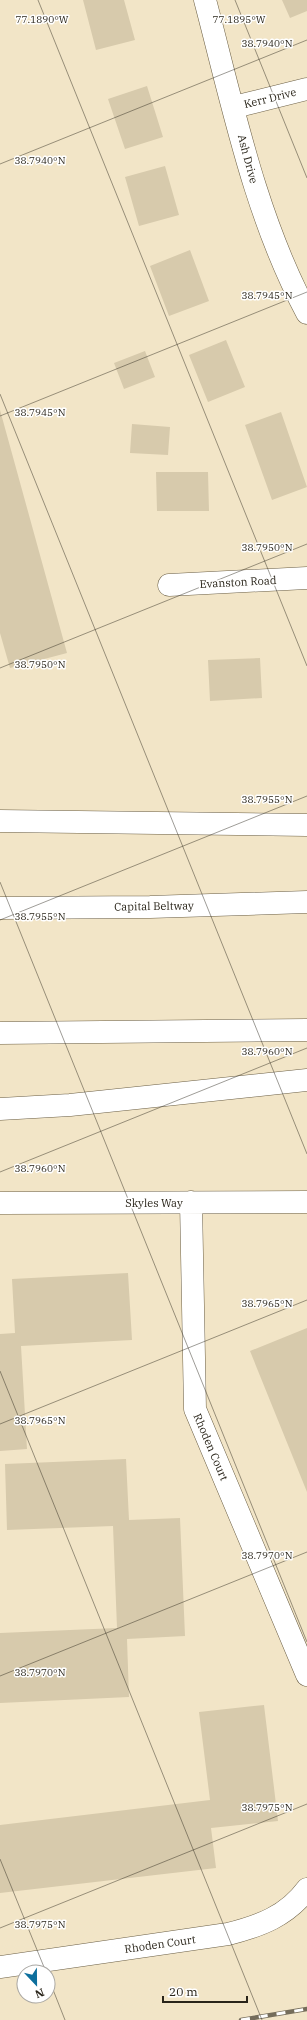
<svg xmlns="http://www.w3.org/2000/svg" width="307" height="2020" font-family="'IBM Plex Serif',serif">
<rect width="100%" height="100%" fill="#f2e5c7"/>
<!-- building -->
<path fill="#d7caac" d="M83,0H124L135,40L96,50Z
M282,0H307V11L290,18Z
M147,86L163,137L125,149L108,99Z
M165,166L179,215L139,226L125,177Z
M190,250L209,301L169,316L150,266Z
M226,340L245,387L208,402L189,355Z
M145,351L155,377L124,389L114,363Z
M0,410L67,653L10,668L0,633Z
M281,412L307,487L272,500L245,425Z
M132,424L170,427L168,455L130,453Z
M156,472H208L209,511H157Z
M260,658L262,698L210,701L208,660Z
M128,1273L132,1340L21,1346L27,1449L0,1451V1334L15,1333L12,1279Z
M307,1328V1492L250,1351Z
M126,1459L129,1520L180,1518L185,1636L127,1639L129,1697L0,1703V1633L117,1628L113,1526L7,1530L5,1464Z
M264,1705L278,1821L211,1828L216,1868L0,1893V1825L210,1800L199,1712Z"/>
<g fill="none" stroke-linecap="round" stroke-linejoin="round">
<!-- minor casing -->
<g stroke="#6b5f45" stroke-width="23">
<path id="minor" d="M205,0C233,106 255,216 307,313
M234,107L307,89
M169,585L307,578
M191,1202L195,1409L307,1675
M0,1203L307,1202
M0,1967L228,1934C260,1926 287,1916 307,1889"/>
</g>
<!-- motorway casing -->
<g stroke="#6b5f45" stroke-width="23">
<path id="motorway" d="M0,821L307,825
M0,908L150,907L307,902
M0,1033L307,1030
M0,1109L70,1105L307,1080"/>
</g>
<!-- minor -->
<use href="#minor" stroke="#fff" stroke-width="22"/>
<!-- motorway -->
<use href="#motorway" stroke="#fff" stroke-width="22"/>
<!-- rail casing -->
<g stroke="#756d5b" stroke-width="4.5">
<path id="rail" d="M241,2020L307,2009"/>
</g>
<!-- rail -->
<use href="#rail" stroke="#fff" stroke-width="3" stroke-dasharray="9" stroke-linecap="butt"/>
</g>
<!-- ticks -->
<path fill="none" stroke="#292419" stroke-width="1" stroke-opacity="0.45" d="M38,0L307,666M235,0L307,178M0,164L307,40M0,394L307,1154M0,416L307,292M0,668L307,544M0,882L307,1642M0,920L307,796M0,1172L307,1048M0,1371L262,2020M0,1424L307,1300M0,1676L307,1552M0,1859L46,1972M0,1928L307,1804M48,1977L65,2020"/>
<g text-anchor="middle" stroke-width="3" stroke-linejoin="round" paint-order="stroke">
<!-- street labels -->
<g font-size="11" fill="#292419" stroke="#fff">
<text transform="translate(270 98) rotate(-14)" y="4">Kerr Drive</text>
<text transform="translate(248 159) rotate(75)" y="4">Ash Drive</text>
<text transform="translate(238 582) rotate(-3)" y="4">Evanston Road</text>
<text transform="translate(154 906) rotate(-1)" y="4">Capital Beltway</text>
<text x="154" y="1207">Skyles Way</text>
<text transform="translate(211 1447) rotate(67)" y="4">Rhoden Court</text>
<text transform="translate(160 1944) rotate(-8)" y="4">Rhoden Court</text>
</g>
</g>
<g font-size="10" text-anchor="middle" fill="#292419" stroke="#fff" stroke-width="3" stroke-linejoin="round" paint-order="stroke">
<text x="42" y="23">77.1890°W</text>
<text x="239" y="23">77.1895°W</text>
<text x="267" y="47">38.7940°N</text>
<text x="40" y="164">38.7940°N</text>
<text x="267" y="299">38.7945°N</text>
<text x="40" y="416">38.7945°N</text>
<text x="267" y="551">38.7950°N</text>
<text x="40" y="668">38.7950°N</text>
<text x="267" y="803">38.7955°N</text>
<text x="40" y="920">38.7955°N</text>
<text x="267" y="1055">38.7960°N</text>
<text x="40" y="1172">38.7960°N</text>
<text x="267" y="1307">38.7965°N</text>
<text x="40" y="1424">38.7965°N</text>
<text x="267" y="1559">38.7970°N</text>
<text x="40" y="1676">38.7970°N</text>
<text x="267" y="1811">38.7975°N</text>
<text x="40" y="1928">38.7975°N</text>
</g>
<!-- north arrow -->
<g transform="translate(36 1984) rotate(158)"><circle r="19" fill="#ffffff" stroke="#a9a7a3"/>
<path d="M0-3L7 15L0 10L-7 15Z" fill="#0d6f9d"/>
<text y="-6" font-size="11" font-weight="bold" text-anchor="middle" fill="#292419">N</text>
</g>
<!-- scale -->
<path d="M163 1996v6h84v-6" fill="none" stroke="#292419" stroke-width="2"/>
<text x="169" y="1996" font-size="12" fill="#292419" stroke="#ffffff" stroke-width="3" paint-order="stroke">20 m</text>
</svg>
